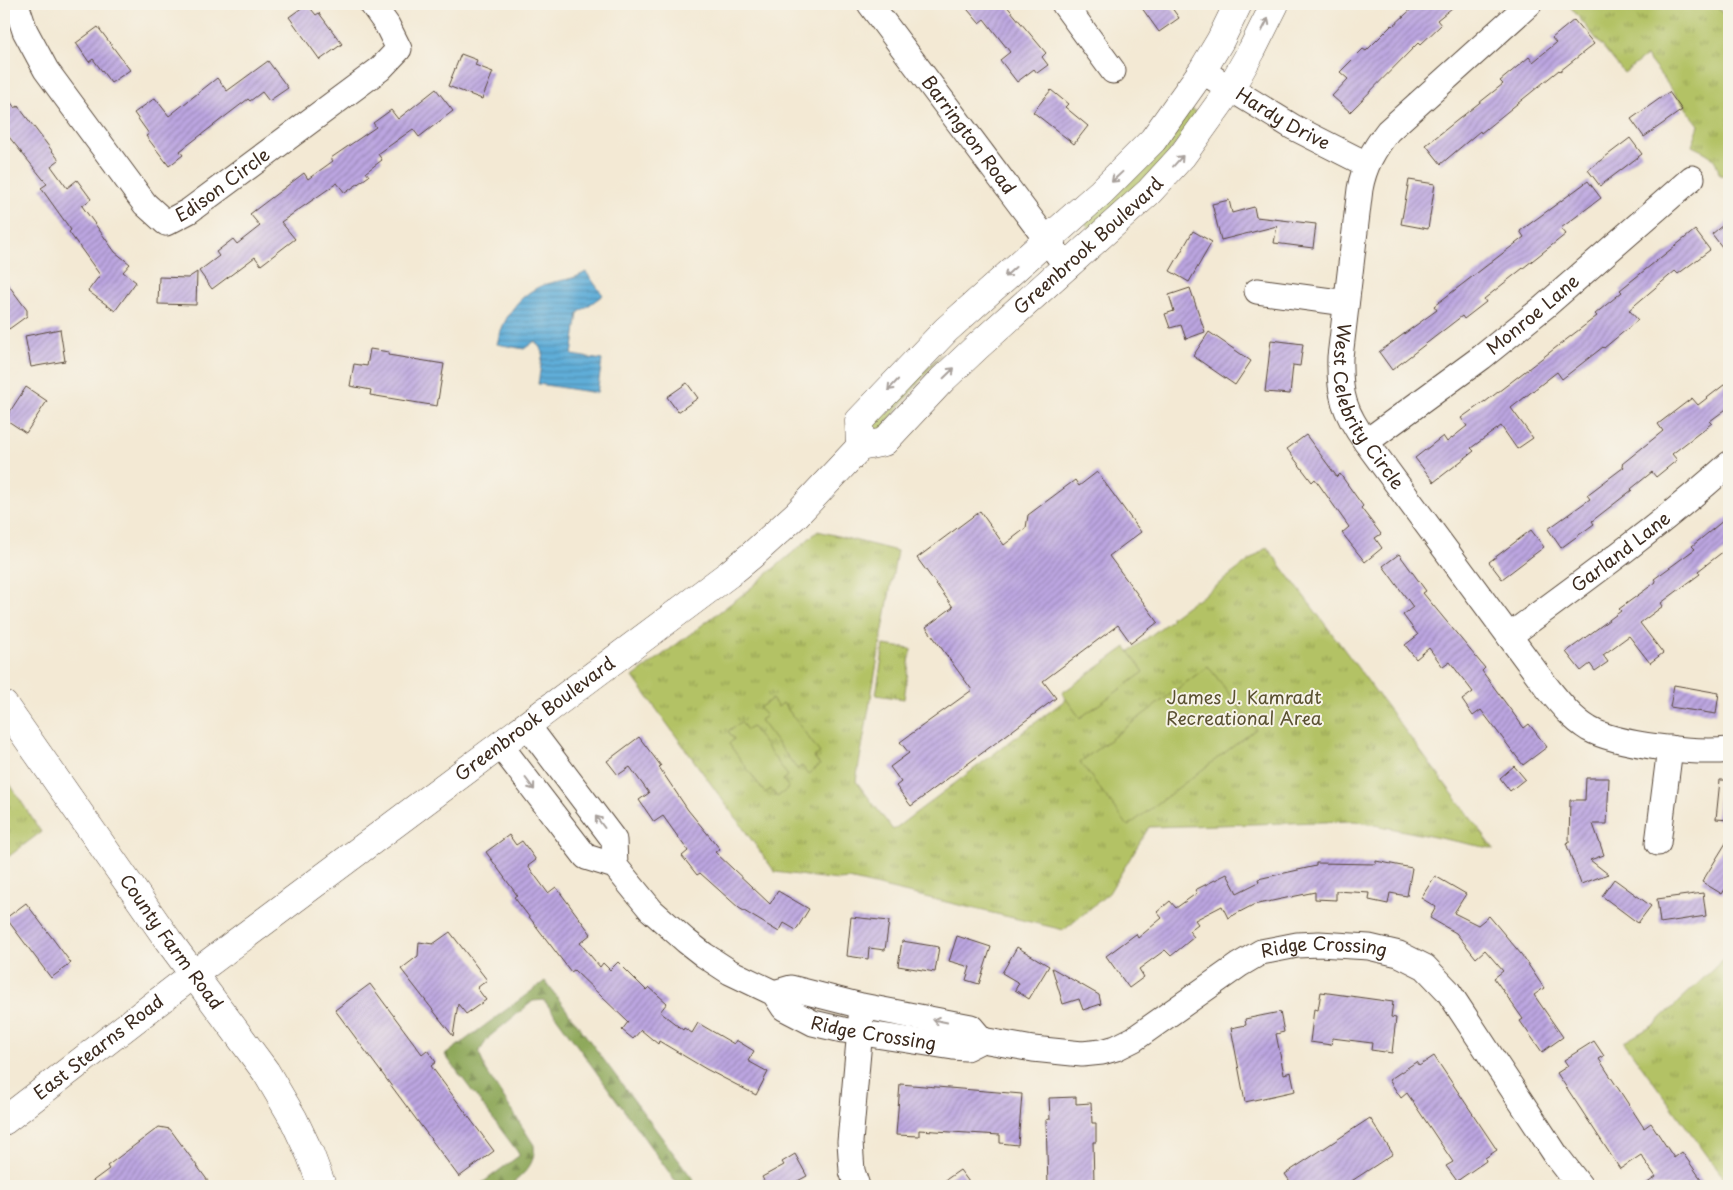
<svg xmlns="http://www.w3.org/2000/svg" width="1733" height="1190" font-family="'Playpen Sans',sans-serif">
<defs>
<pattern id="grass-tufts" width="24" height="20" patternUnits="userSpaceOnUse" patternTransform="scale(1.25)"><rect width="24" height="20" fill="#b3c265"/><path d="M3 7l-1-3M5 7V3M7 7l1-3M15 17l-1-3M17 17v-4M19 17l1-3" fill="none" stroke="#939e53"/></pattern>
<pattern id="forest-firs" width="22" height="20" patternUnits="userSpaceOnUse" patternTransform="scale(1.25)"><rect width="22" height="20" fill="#8ea85a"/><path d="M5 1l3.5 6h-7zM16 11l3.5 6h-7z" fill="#75894a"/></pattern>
<pattern id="water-rules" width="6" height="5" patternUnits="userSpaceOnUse" patternTransform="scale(1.25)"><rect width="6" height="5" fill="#5fadd8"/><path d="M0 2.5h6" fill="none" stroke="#508daf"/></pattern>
<pattern id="building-hatch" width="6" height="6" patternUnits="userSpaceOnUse" patternTransform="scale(1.25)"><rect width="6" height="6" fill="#bca6e1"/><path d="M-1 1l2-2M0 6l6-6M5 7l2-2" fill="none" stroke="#9a87b6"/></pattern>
</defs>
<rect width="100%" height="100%" fill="#f7f3e8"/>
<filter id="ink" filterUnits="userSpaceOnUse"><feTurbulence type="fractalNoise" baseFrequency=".02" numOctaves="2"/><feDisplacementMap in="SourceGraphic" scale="10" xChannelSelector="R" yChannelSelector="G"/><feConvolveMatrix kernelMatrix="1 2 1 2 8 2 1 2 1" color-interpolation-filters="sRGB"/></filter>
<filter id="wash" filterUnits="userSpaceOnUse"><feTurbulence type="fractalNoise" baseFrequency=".0096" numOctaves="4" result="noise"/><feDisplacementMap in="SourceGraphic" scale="20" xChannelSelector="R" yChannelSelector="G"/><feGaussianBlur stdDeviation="1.12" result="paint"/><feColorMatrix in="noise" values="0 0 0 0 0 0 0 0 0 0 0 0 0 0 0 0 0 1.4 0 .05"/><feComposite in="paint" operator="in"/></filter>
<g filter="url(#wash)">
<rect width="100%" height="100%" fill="#f3e9d4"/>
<!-- grass -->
<path fill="url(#grass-tufts)" stroke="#777642" d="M1568,4H1716L1729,22V176L1719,175C1717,156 1708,154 1692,146L1699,125L1646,56L1624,73Z
M1190,108L1199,114L1163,161L1091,230L1084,222Z
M941,354L878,434L869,427Z
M818,531L897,551L856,781L893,830L1171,620V617L1194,600L1196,601L1267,547L1494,849L1355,821L1149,827L1109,893L1064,930L849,879L838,880L775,872L633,677L746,592Z
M884,645L911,649L904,699L876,695Z
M4,775L41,832L4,860Z
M1729,954V1185L1624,1042L1654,1025Z"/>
<!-- forest -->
<path fill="url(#forest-firs)" stroke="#64693c" d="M545,981L698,1186H679L544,1000L533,1001L489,1037L479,1052L485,1069L534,1145C536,1165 524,1173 510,1186H478L520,1155L445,1055Z"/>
<!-- pitch -->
<path fill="#b3c265" stroke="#777642" d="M1126,647L1144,672L1080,718L1062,693Z
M1208,666L1256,729L1128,826L1080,762Z
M772,699L778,707L783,703L820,753L814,757L820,765L808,774L802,766L797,769L760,720L766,716L759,708Z
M741,722L747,730L752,727L788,776L783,780L789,788L777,797L771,789L765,793L729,744L734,739L728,731Z"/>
<!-- water -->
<path fill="url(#water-rules)" stroke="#4d6c7b" d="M586,272L603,295L578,313L572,355L602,360L597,393L538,384L543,352L535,341L524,349L497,344C503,318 519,293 546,284C560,280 573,280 586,272Z"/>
<g id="blocks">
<!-- building -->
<path fill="url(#building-hatch)" d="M307,4L316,15L319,13L342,44L320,60L289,17Z
M963,4H1005L1046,53L1042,57L1048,65L1037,73L1034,69L1017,82L1000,60L1010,52L984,19L979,23Z
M1139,4H1169L1179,18L1159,32Z
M1417,4H1457L1437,20L1441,25L1420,45L1418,43L1350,112L1332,96L1348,79L1340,72L1363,49L1366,51L1392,25L1393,26Z
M1574,20L1594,44L1560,71L1559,70L1481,133L1480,131L1441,164L1426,145L1503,84L1500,81L1529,57L1533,62L1556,43L1552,38Z
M98,27L130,70L111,83L93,59L89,62L76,43Z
M461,54L477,60L475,65L493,72L482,99L448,86Z
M268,61L288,88L269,101L262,92L250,101L248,99L180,151L183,155L169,166L146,136L149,134L134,113L155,98L169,116L217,78L227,91Z
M436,89L453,111L419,137L413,129L378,154L382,160L366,172L369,176L345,193L337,183L281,222L295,239L261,265L255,257L212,289L199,271L219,256L216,252L233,239L237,244L260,226L250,214L304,173L308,179L333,161L331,158L376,127L373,123L391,110L398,119Z
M1051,90L1068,104L1065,107L1088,126L1074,144L1033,112Z
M1669,92L1682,110L1644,137L1631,119Z
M4,93L15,108L18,106L59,160L51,166L67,188L77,180L91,199L82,206L115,252L130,264L123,272L136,282L115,311L88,291L100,275L69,232L71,230L41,188L47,184L9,137L4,141Z
M1630,138L1642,154L1600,186L1588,170Z
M1409,180L1435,184L1428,229L1401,224Z
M1588,181L1601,198L1561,228L1566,234L1484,299L1486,302L1464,319L1462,316L1392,370L1379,352L1437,310L1434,306L1524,237L1520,231Z
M1229,200L1232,213L1254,207L1256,217L1316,224L1313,248L1274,243L1277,226L1221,240L1212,204Z
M1729,220V256L1712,234Z
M1695,230L1710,250L1678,274L1675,271L1629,310L1638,320L1604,348L1603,347L1562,379L1557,372L1511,408L1533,438L1517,449L1501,426L1471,448L1474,451L1434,482L1415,458L1443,436L1447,442L1467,426L1461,418L1485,401V402L1597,316L1595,314L1622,292L1620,290Z
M1193,231L1212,242L1189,282L1170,271Z
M197,272L196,305L158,304L159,277L188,278Z
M4,279L27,310V316L9,329L4,322Z
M1190,288L1205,332L1186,339L1181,325L1170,328L1165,314L1174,311L1169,295Z
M60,329L65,361L31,367L25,336Z
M1209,332L1251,361L1235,385L1193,356Z
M1271,340L1303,344L1300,366L1293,365L1290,394L1265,392Z
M370,349L389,352L388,355L444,364L437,406L370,395L371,390L350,386L354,364L367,366Z
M1729,381V407L1710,421L1712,423L1672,454L1677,460L1656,477L1652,472L1631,489L1632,490L1592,521L1594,524L1561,548L1548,529L1590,499L1587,495L1624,467L1622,464L1663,431L1658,424L1692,398L1698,405Z
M687,383L698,398L678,412L667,397Z
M26,387L47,401L26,433L5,419Z
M1306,435L1337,477L1340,474L1363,506L1361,508L1381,534L1375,538L1382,548L1365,562L1342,533L1349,527L1315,479L1312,482L1287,449Z
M1097,472L1141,532L1109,556L1158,622L1131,643L1118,625L1043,681L1056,698L911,806L896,786L901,782L890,767L909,753L900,742L972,690L926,627L953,607L917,558L980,511L1004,545L1026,528L1028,515L1075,480L1079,486Z
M1729,516V547L1698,571L1700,574L1661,603L1663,606L1640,623L1663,653L1650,663L1629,636L1603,655L1608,662L1595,671L1590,664L1581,671L1566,652L1621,611L1619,609L1656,582L1654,579L1695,549L1692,546Z
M1531,530L1544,547L1502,579L1489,562Z
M1399,554L1426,591L1423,593L1485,668L1482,671L1524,728L1529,724L1547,747L1523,765L1481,710L1473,716L1462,700L1473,692L1450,662L1443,667L1429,648L1416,659L1405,645L1418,635L1403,615L1413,607L1383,566Z
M1674,685L1719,693L1716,714L1670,707Z
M639,737L661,766L659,767L688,810L720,849L715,852L770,904L778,891L809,909L796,930L784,923L779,932L739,908L700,873L697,875L682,856L688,851L663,816L654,822L639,800L649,793L630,767L618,775L607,761Z
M1514,766L1525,779L1510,791L1500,778Z
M1586,778H1609L1607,824H1593L1604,855L1590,860L1608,874L1581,884L1566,843L1569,842L1570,800H1585Z
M1720,780H1729V820L1716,819Z
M509,835L516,845L522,841L536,860L528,866L548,893L556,887L591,934L580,943L600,967L603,963L610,970L618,962L646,990L649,987L667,1003L660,1012L683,1030L684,1028L692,1033L698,1023L734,1044L736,1040L754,1051L748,1061L768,1072L756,1095L706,1069L659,1041L658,1044L641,1030L633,1039L622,1030L628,1022L574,970L571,972L514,897L517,895L486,852Z
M1729,838V883L1722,894L1702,882Z
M1376,861L1412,868L1407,896L1390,893L1388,904L1369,900L1370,893L1336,891V900L1315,899V892L1253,905L1228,918L1222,906L1195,920L1198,924L1189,931L1194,937L1171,956L1165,950L1139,969L1144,977L1129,988L1106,956L1136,934L1138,938L1162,918L1157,912L1170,901L1176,908L1197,893L1195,890L1227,874L1237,893L1259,882L1258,879L1316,866V863L1376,864Z
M1435,876L1466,894L1454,913L1478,925L1489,916L1521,954L1544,988L1534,995L1563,1037L1542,1052L1520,1021L1523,1019L1494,978L1503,971L1485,950L1476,958L1456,933L1430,918L1436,907L1421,898Z
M1614,879L1651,906L1638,923L1602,896Z
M1703,893L1706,916L1660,923L1657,899Z
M26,903L71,963L51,978L6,918Z
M851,917L889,921L885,950L869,948L868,959L847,956Z
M450,932L487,980L477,988L486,1000L466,1014L458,1004L453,1036L401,969L418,956L419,942L433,944Z
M957,936L991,947L979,984L966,980L970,967L949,961Z
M902,941L939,947L935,972L898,966Z
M1017,947L1049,966L1029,999L1015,990L1019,983L1002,973Z
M1052,968L1099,995L1101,1004L1083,1010L1079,999L1063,1004Z
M370,984L422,1054L427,1050L436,1062L431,1066L494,1151L459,1177L335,1010Z
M1321,992L1393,1002L1391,1017L1396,1018L1392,1053L1371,1050L1372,1043L1332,1038L1331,1045L1310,1042L1314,1009L1318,1010Z
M1280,1012L1284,1032L1276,1034L1284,1074L1291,1072L1295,1091L1245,1102L1231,1028L1246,1025L1245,1019Z
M1594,1041L1604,1056L1599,1059L1644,1128L1651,1123L1674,1158L1682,1152L1706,1186H1643L1656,1177L1641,1155L1620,1169L1557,1073L1568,1066L1564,1060Z
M1434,1056L1497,1150L1485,1158L1486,1161L1457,1181L1446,1166L1453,1162L1407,1093L1401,1098L1389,1080L1416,1062L1419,1066Z
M900,1084L1022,1094L1018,1145L1000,1143V1135L919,1130V1136L896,1135Z
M1076,1097V1104L1091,1103L1092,1123H1096V1142H1093L1094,1182H1089V1186H1048L1046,1120L1050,1119L1049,1098Z
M1370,1118L1393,1154L1344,1186H1293L1285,1174Z
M159,1127L170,1129L208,1181L201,1186H86L109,1169L107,1166Z
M795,1154L807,1176L788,1186H767L762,1177L784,1165L782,1162Z
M960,1170L972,1186H937Z"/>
</g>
</g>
<g filter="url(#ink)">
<use href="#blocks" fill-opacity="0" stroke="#574739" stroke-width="1"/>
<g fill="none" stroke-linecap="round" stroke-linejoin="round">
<!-- minor casing -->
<g stroke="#574739" stroke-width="27">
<g id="minor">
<path id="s1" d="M16,4L25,31L46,70L145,204L166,223L189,211L380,69L399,49L387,25L372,4"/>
<path id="s2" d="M870,4L1067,267"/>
<path d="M1064,4L1113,71"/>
<path id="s3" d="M1529,4L1388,131C1374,149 1364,166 1360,189L1340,357C1339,395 1344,412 1366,442L1546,686C1559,702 1571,718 1589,729C1617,745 1697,754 1729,750"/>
<path id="s4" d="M1202,71L1293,127L1366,164"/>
<path d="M1257,291L1346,303"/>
<path id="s5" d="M1366,442L1482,357L1544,307L1692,178"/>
<path id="s6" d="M1509,636C1584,581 1660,526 1729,464"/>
<path d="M527,725L614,840L615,866"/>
<path id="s7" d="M500,745L586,857L615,866L651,910L686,941L704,955L730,972L774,993L784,1008L813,1023L843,1030L953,1047L966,1048L982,1040L1033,1049L1082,1054L1102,1052L1116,1048L1134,1039L1239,965L1261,952L1297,945L1319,944L1369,947L1399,954L1425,967L1448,991L1556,1155L1580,1186"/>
<path d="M1658,843L1670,748"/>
<path d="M774,993L791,988L862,1006L971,1027L982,1040"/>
<path d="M857,1186L852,1171L850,1142L861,1018"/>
</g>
</g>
<!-- major casing -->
<g stroke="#574739" stroke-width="29">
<g id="major">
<path d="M860,447L859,421L946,330L1101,192L1153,140L1202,71L1220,41L1238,4"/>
<path id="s8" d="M4,705L168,940L266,1072L293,1118L310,1154L322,1186"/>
<path id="s9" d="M4,1121L194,974L729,574L752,555L797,514L860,447L884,442L942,380L978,346L1149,192L1182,156L1230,89L1252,50L1275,4"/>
</g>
</g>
<!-- minor -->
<use href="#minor" stroke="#fff" stroke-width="25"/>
<!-- major -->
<use href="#major" stroke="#fff" stroke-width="28"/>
</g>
<!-- one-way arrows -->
<defs><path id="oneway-shaft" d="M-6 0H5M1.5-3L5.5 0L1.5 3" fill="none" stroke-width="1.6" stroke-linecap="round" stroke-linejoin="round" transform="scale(1.25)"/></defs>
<g stroke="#a79f9a">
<use href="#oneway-shaft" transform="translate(1265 25) rotate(-63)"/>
<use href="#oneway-shaft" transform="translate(1178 161) rotate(-48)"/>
<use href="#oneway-shaft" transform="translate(1117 177) rotate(137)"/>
<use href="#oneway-shaft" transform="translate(1010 272) rotate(138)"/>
<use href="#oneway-shaft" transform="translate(949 373) rotate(-44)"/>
<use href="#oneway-shaft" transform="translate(893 385) rotate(133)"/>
<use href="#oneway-shaft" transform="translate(530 784) rotate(53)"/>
<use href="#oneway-shaft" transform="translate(600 822) rotate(-127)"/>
<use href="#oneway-shaft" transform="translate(940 1021) rotate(-169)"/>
</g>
</g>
<g text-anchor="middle" stroke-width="4" stroke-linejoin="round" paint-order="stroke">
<!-- street labels -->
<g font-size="18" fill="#3b2a1e" stroke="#f7f3e8">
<text dy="6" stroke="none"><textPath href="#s4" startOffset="94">Hardy Drive</textPath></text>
<text dy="6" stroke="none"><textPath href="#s2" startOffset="164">Barrington Road</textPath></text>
<text dy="6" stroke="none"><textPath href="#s1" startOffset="336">Edison Circle</textPath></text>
<text dy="6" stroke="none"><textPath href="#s9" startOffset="1399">Greenbrook Boulevard</textPath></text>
<text dy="6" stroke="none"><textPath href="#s5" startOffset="210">Monroe Lane</textPath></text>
<text dy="6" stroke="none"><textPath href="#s3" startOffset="481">West Celebrity Circle</textPath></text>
<text dy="6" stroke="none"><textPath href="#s6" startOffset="140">Garland Lane</textPath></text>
<text dy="6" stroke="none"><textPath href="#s9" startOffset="666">Greenbrook Boulevard</textPath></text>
<text dy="6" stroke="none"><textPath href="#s8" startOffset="290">County Farm Road</textPath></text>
<text dy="6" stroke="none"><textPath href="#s7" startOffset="975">Ridge Crossing</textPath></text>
<text dy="6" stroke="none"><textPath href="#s7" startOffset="490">Ridge Crossing</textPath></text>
<text dy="6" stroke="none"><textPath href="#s9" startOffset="120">East Stearns Road</textPath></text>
</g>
<!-- park labels -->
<g font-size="18" fill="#595030" stroke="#f7f3e8">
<text x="1244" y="704">James J. Kamradt<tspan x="1244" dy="21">Recreational Area</tspan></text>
</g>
</g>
<!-- margin -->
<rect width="1733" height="1190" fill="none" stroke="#f7f3e8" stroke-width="20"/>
</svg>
